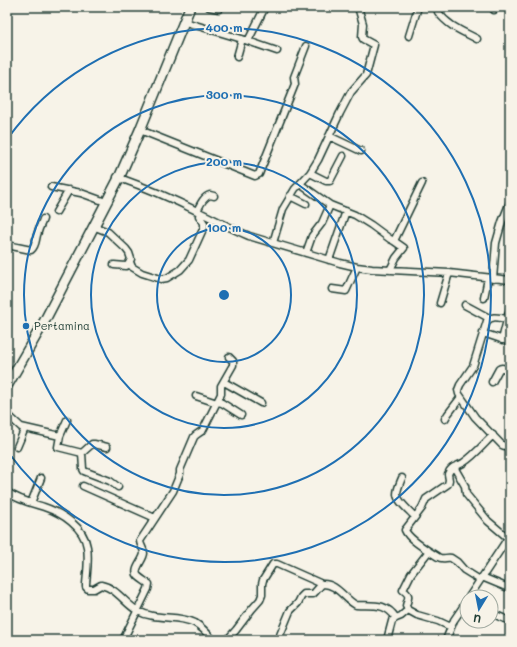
<svg xmlns="http://www.w3.org/2000/svg" width="517" height="647" font-family="Mali,sans-serif">
<rect width="100%" height="100%" fill="#f7f3e8"/>
<filter id="ink" filterUnits="userSpaceOnUse"><feTurbulence type="fractalNoise" baseFrequency=".025" numOctaves="2"/><feDisplacementMap in="SourceGraphic" scale="8" xChannelSelector="R" yChannelSelector="G"/><feConvolveMatrix kernelMatrix="1 2 1 2 8 2 1 2 1" color-interpolation-filters="sRGB"/></filter>
<g filter="url(#ink)">
<g fill="none" stroke-linecap="round" stroke-linejoin="round">
<!-- minor casing -->
<g stroke="#1f3d34" stroke-width="9">
<path id="minor" d="M209,7L219,9
M438,7V12C448,26 462,31 477,39
M494,10L497,7
M185,22L242,39L277,51
M409,36L418,7
M248,41L265,7
M237,57L242,39
M140,130L255,176L259,174L295,84L294,77L306,46
M329,136L361,151
M310,173L326,181H330L343,156
M117,177C145,187 173,199 199,212C216,220 232,229 249,236L340,263L357,267L372,269L449,273L510,280
M300,184L330,205L355,215L371,225L390,239L394,241L422,183
M51,187L81,193L103,201
M290,196L306,204
M197,211C200,205 203,197 210,195L214,196
M56,212L69,190
M93,226L108,232L126,249L129,253L131,259L128,265L126,266L114,265
M273,243L283,209L295,189L310,173L318,160L340,113L351,92L366,75L374,45L363,39L362,37L363,24L358,7
M7,245L31,250C37,245 35,239 38,232C39,227 42,223 43,219
M306,253L312,236L322,223L330,205
M329,260L346,211
M130,262L132,267L142,273L161,279L167,278L180,270L189,260L204,227V223L199,216L200,213
M390,270L396,258L404,248L394,241
M493,279L496,243L502,222L510,202
M332,289L346,291L357,267
M484,298L488,278
M440,303L449,273
M465,305L489,318
M507,319C499,318 492,315 487,321L473,366L460,385L458,390L459,394L475,417L502,445C506,447 507,446 510,444
M483,333L510,342
M502,340L510,308
M224,382L261,403
M492,382L499,369C503,366 507,370 510,372
M196,396L217,403
M218,402L222,403L241,415
M7,414L21,427L60,436L58,447L82,453L83,469L84,471L110,481L118,487
M445,419L448,414L461,397
M60,436L67,420
M17,447L25,428
M82,453L92,444H94L107,447
M454,467L465,486L466,494L488,521L508,538
M402,478C400,483 397,489 397,494C397,501 410,511 415,517
M83,486L155,518
M7,492C18,500 31,503 44,507C62,513 84,527 87,547C89,559 87,572 86,584V587L88,589H94L101,585C117,588 125,604 138,611C156,621 177,614 195,623C202,627 208,634 213,640
M31,503L41,478
M482,577L506,587
M480,580L464,570L457,562L451,558C446,557 443,560 438,557C429,551 409,540 405,530L422,508L426,499L448,484L449,480L448,474C451,466 456,467 463,463C474,456 483,445 493,435
M469,597L510,535
M408,610L406,606C408,597 411,596 403,590L411,574L429,551
M491,613L510,621
M123,640L148,589L149,584C145,581 141,579 138,576C132,570 144,560 144,553C144,549 140,545 140,541L173,491L180,474V470L194,437C196,434 200,433 203,430L221,394V386L233,365V361L229,357
M227,640L236,630L252,609L260,600L262,595V584L263,580L273,564H277L322,584
M278,640L290,611L298,603L301,597L304,594H313L315,592L322,584C337,583 344,599 356,605C372,606 386,602 396,618
M387,640L392,621L396,618L401,616L408,610L417,615L438,621L451,627
M446,640L454,620L467,601"/>
</g>
<!-- highway casing -->
<g stroke="#1f3d34" stroke-width="12">
<path id="highway" d="M7,386L44,322L119,178L140,130L190,7"/>
</g>
<!-- minor -->
<use href="#minor" stroke="#f7f3e8" stroke-width="6"/>
<!-- highway -->
<use href="#highway" stroke="#f7f3e8" stroke-width="9"/>
</g>
</g>
<!-- distance rings -->
<g fill="none" stroke="#1f6fb2" stroke-width="2">
<circle cx="224" cy="295" r="67"/>
<circle cx="224" cy="295" r="133"/>
<circle cx="224" cy="295" r="200"/>
<path d="M8 138A267 267 0 1 1 8 452"/>
</g>
<!-- markers -->
<circle fill="#1f6fb2" stroke="#f7f3e8" stroke-width="1.5" cx="26" cy="326" r="4"/>
<g text-anchor="middle" stroke-width="4" stroke-linejoin="round" paint-order="stroke">
<!-- poi labels -->
<g font-size="11" fill="#1f3d34" stroke="#f7f3e8" text-anchor="start">
<text x="34" y="330">Pertamina</text>
</g>
</g>
<circle cx="224" cy="295" r="6" fill="#1f6fb2" stroke="#f7f3e8" stroke-width="2"/>
<g font-size="12" text-anchor="middle" font-weight="bold" fill="#1f6fb2" stroke="#f7f3e8" stroke-width="4" stroke-linejoin="round" paint-order="stroke">
<text x="224" y="32">400 m</text>
<text x="224" y="99">300 m</text>
<text x="224" y="166">200 m</text>
<text x="224" y="232">100 m</text>
</g>
<!-- margin -->
<rect width="517" height="647" fill="none" stroke="#f7f3e8" stroke-width="24"/>
<rect x="12" y="12" width="493" height="623" fill="none" stroke="#1f3d34" stroke-width="1.5" filter="url(#ink)"/>
<!-- north arrow -->
<g transform="translate(479 609) rotate(190)"><circle r="19" fill="#f7f3e8" stroke="#a1aaa0"/>
<path d="M0-3L7 15L0 10L-7 15Z" fill="#1f6fb2"/>
<text y="-6" font-size="11" font-weight="bold" text-anchor="middle" fill="#1f3d34">U</text>
</g>
</svg>
